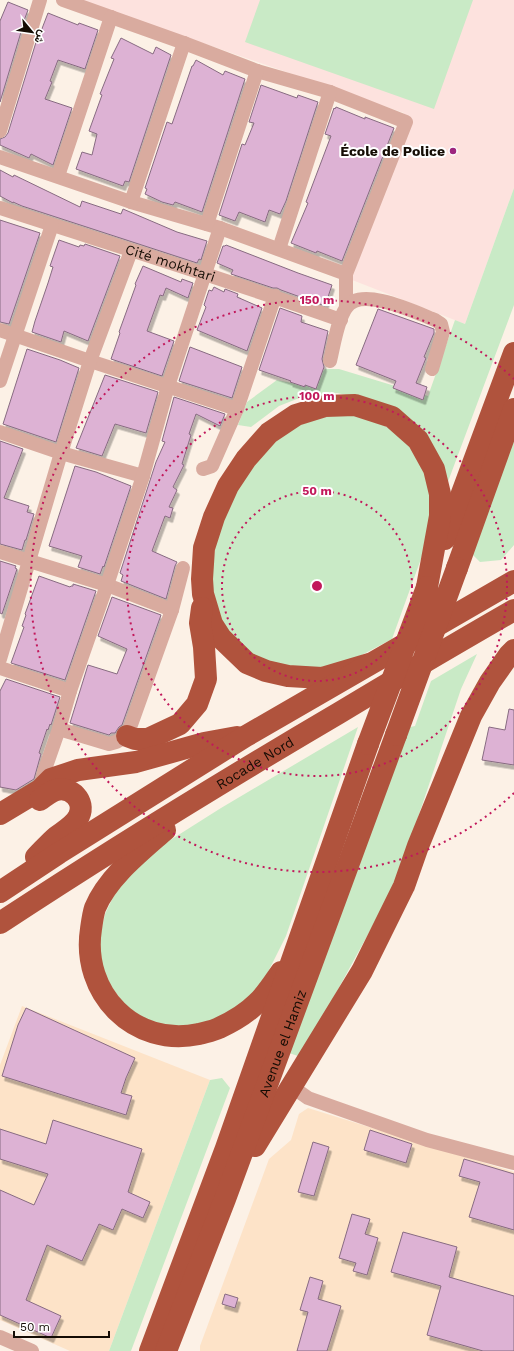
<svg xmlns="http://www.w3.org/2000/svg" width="514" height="1351" font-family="'Work Sans',Vazirmatn,sans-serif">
<defs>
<filter id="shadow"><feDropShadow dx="2.5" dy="4.5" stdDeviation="0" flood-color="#0004"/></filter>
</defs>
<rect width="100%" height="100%" fill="#fcf1e6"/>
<!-- built -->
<path fill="#fde3c8" d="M22,1006L210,1080L109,1351H70L0,1320V1065Z
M308,1108L514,1172V1351H200V1346L269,1159L291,1140L299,1114Z"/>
<!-- education -->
<path fill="#fde2de" d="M79,0H514V188L465,324L347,278L404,113Z"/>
<!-- green -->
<path fill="#c9eac6" d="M260,0H473L434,109L245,42Z
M514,188V305L446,487L371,400L337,393L302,397L279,406L251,427L238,425L247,402L277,380C302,385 306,388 325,369H339L428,396L455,320L465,324Z
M347,414L369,418L397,432L419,457L430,483L431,512L426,545L392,639L341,666L331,669L265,665L231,637L212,601L210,583L218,527L235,491L273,441L301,422L323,415Z
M514,433V545L501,560L480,562L471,553Z
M477,654L461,689L396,883L301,1057L289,1053L410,727L415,726L431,681Z
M358,727L286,936L267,974L248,1002L224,1020L178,1030L132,1014L101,973L98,945L105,914L120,883L153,851L221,808Z
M222,1078L230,1088L131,1351H109L210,1080Z"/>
<!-- building -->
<path fill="#ddb2d4" stroke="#876b81" filter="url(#shadow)" d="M8,2L28,10L20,31L21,32L0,102V21Z
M48,13L78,25L79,23L98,30L85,69L58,60L50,81L52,82L45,99L72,108L53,165L31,154L29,158L0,145V139L5,137L8,133L37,39H38Z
M121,38L153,54L156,47L171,55L129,182L125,181L123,186L76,169L82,152L92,155L97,134L89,131L102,95L100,94L114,59L111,58Z
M196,60L223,75L225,71L245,79L202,212L175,202L173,205L162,202L145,194L147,189L145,188L167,122L172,124L192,66H193Z
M261,85L297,98L298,95L318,102L286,201L280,214L269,210L265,222L239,212L235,221L219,215L242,144L245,145L254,123L249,122Z
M336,107L365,119V117L394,128L342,261L317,251L316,253L291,243L308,203L306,202L331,136L325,134L334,108L335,109Z
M0,170L13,177L14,175L80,207L82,201L121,214L123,209L177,232L207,241L201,260L199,259L197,263L22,206L13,202V203L0,196Z
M0,220L40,233L9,324L0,322Z
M59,240L79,247L80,245L84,246L85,244L120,256L88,341L64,331L61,342L32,332L35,321L48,283L53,267L50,266Z
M226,245L298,273L332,285L325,306L281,290L277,288H273L231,274L233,270L217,263L223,246H225Z
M143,266L181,282L182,279L193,283L188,298L166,288L163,296L160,295L147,331L174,341L162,376L111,359L120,333L119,332L136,285L135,284Z
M214,287L224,292L225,289L238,294L237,297L262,308L247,351L197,330L206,307L204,305L209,290L212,291Z
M280,308L302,316L301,322L328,331L322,359L324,367L316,389L305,385V387L290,382L291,381L259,370Z
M378,309L434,329V333L424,357L426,358L416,383L427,387L423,400L393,388L396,381L356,365Z
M190,347L242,367L232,398L179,381Z
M27,349L60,360L79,368L56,442L3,424Z
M105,375L158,392L146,433L115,424L102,456L76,448Z
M174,397L225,414L220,426L196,414L189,434L191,435L182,464L184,465L173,487L177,490L169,507L173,508L170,518L165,516L152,551L177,562L175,566L166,599L121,581L123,575L120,573L156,462L165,442L162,441Z
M0,441L23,449L4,498L29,506L27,512L34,514L26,540H25L22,550L0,544Z
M75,466L96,472L131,486L104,567L103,566L100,574L78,567L82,556L49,546Z
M0,561L16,566L15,568L17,569L2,614L0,613Z
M39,576L70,587L71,586H73V584L96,591L65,680L11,663L24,627L22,626L26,615L25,614Z
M112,597L161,615L122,725L119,727L115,733H111L109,735L70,723L88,665L117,674L127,649L98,636Z
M6,679L60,697L51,725L50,724L48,730L47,729L39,753L41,754L34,779L16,790L0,787V691Z
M509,709L514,710V765L482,760L489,727L505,730Z
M26,1008L135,1058L126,1078L121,1093L132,1096L126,1115L2,1076L18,1025Z
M53,1120L142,1149L128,1192L150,1202L143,1218L122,1209L113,1230L99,1224L82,1261L47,1245L26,1300L61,1316L51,1338L0,1315V1190L34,1205L48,1174L0,1159V1129L46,1144Z
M370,1130L412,1144L406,1163L364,1150Z
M313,1142L329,1147L314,1196L298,1192Z
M464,1159L514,1174V1230L469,1217L480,1182L459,1176Z
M352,1214L370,1219L365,1234L378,1238L367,1275L353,1271L356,1263L339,1258Z
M403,1232L457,1247L449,1277L514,1296V1351H483L427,1335L441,1286L391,1272Z
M310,1277L323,1281L318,1299L341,1306L327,1351H297L308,1312L300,1310Z
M225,1294L238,1298L235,1308L222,1304Z"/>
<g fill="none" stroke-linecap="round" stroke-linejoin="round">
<!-- street -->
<g stroke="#d9ab9f" stroke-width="14">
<path d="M0,131L40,0"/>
<path d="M0,157L131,202L220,228L346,274L406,122L330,92L257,71L184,43L63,0"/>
<path d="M58,176L111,17"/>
<path d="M131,202L184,43"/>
<path id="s1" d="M0,208C114,245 228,280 341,320"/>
<path d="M207,224L257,71"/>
<path d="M279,249L330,92"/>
<path d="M346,274V307"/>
<path d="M0,330L90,361L237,409L275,296"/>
<path d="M330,361C334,345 337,321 346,308C360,285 417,313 435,320L441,324L443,332L432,369"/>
<path d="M0,381L52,225"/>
<path d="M0,432L61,453L143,476"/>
<path d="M203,469L212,466L237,409"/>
<path d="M0,552L107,585L172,610"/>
<path d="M0,659L61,453L90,361L131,251"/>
<path d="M0,668L70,691"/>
<path d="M59,729L109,744L116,742L127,736L172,610L183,568"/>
<path d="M40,790L44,772L59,729L70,691L107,585L143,476L168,386L220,228"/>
<path d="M291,1086L308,1098L427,1140L514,1163"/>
<path d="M0,1337L32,1351"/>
</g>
<!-- highway -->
<g stroke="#b0533d" stroke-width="22">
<path d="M445,539L514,353"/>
<path d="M457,568L514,409"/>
<path d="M369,664L322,678L288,676L266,671L247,663L221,638L212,624L203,594L202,579L204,548L214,517L228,486L246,459L269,433L296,415L325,406L355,405L392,417L418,440L434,469L440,494V516L427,587"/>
<path d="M127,736L135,739H148L180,724L197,704L206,679L204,647L200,623L202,608"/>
<path d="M0,814L40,790L51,779L78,770L136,762L204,743L237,737"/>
<path d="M165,830C140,852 108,877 95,908C93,914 92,922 91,929C81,993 134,1048 199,1034C206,1032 213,1031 219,1028C232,1022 247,1013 257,1003C266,995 274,982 281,972"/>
<path d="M36,857C43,850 49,843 56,837C64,831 75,825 79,816C86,801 71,786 56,790C50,792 45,796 40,800"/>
<path d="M0,892L59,853L246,736L514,581"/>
<path id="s2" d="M0,923C111,850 225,780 339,713C397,678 455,644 514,610"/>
<path d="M255,1146L362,971L404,886L418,846L471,716L490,682L509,655L514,650"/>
<path d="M150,1351L226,1148L368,744"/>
<path id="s3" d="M166,1351L225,1199L396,735"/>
</g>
<!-- highway-bridge -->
<path stroke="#b0533d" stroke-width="22" d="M396,735L457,568
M368,744L427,587"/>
</g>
<!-- distance rings -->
<g fill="none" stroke="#c2185b" stroke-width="2" stroke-dasharray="2 4">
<circle cx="317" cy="586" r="95"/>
<circle cx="317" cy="586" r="190"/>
<path d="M514 793A286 286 0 1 1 514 379"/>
</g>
<!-- markers -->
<circle fill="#9d257e" stroke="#fff" stroke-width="1.5" cx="453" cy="151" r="4"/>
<g text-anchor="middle" stroke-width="4" stroke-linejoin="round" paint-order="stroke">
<!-- poi labels -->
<g font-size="14" font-weight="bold" fill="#140c04" stroke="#fff" text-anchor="end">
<text x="445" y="156">École de Police</text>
</g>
<!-- street labels -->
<g font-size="14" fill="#140c04" stroke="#fff">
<text dy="5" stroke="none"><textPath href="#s1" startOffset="179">Cité mokhtari</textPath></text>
<text dy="5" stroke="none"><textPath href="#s2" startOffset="301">Rocade Nord</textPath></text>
<text dy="5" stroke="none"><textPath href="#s3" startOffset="329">Avenue el Hamiz</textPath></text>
</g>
</g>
<circle cx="317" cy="586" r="6" fill="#c2185b" stroke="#fff" stroke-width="2"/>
<g font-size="12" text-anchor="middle" font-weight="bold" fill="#c2185b" stroke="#fff" stroke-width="4" stroke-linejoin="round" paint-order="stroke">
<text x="317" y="304">150 m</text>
<text x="317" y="400">100 m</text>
<text x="317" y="495">50 m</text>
</g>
<!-- north arrow -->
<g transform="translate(32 32) rotate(119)" stroke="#ffffff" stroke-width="3" paint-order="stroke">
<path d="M0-3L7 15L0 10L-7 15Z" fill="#140c04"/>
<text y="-6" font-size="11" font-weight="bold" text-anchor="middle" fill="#140c04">ش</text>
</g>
<!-- scale -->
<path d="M14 1331v6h95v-6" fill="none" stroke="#140c04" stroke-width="2"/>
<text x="20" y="1331" font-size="12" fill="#140c04" stroke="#ffffff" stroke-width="3" paint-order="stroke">50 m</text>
</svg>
